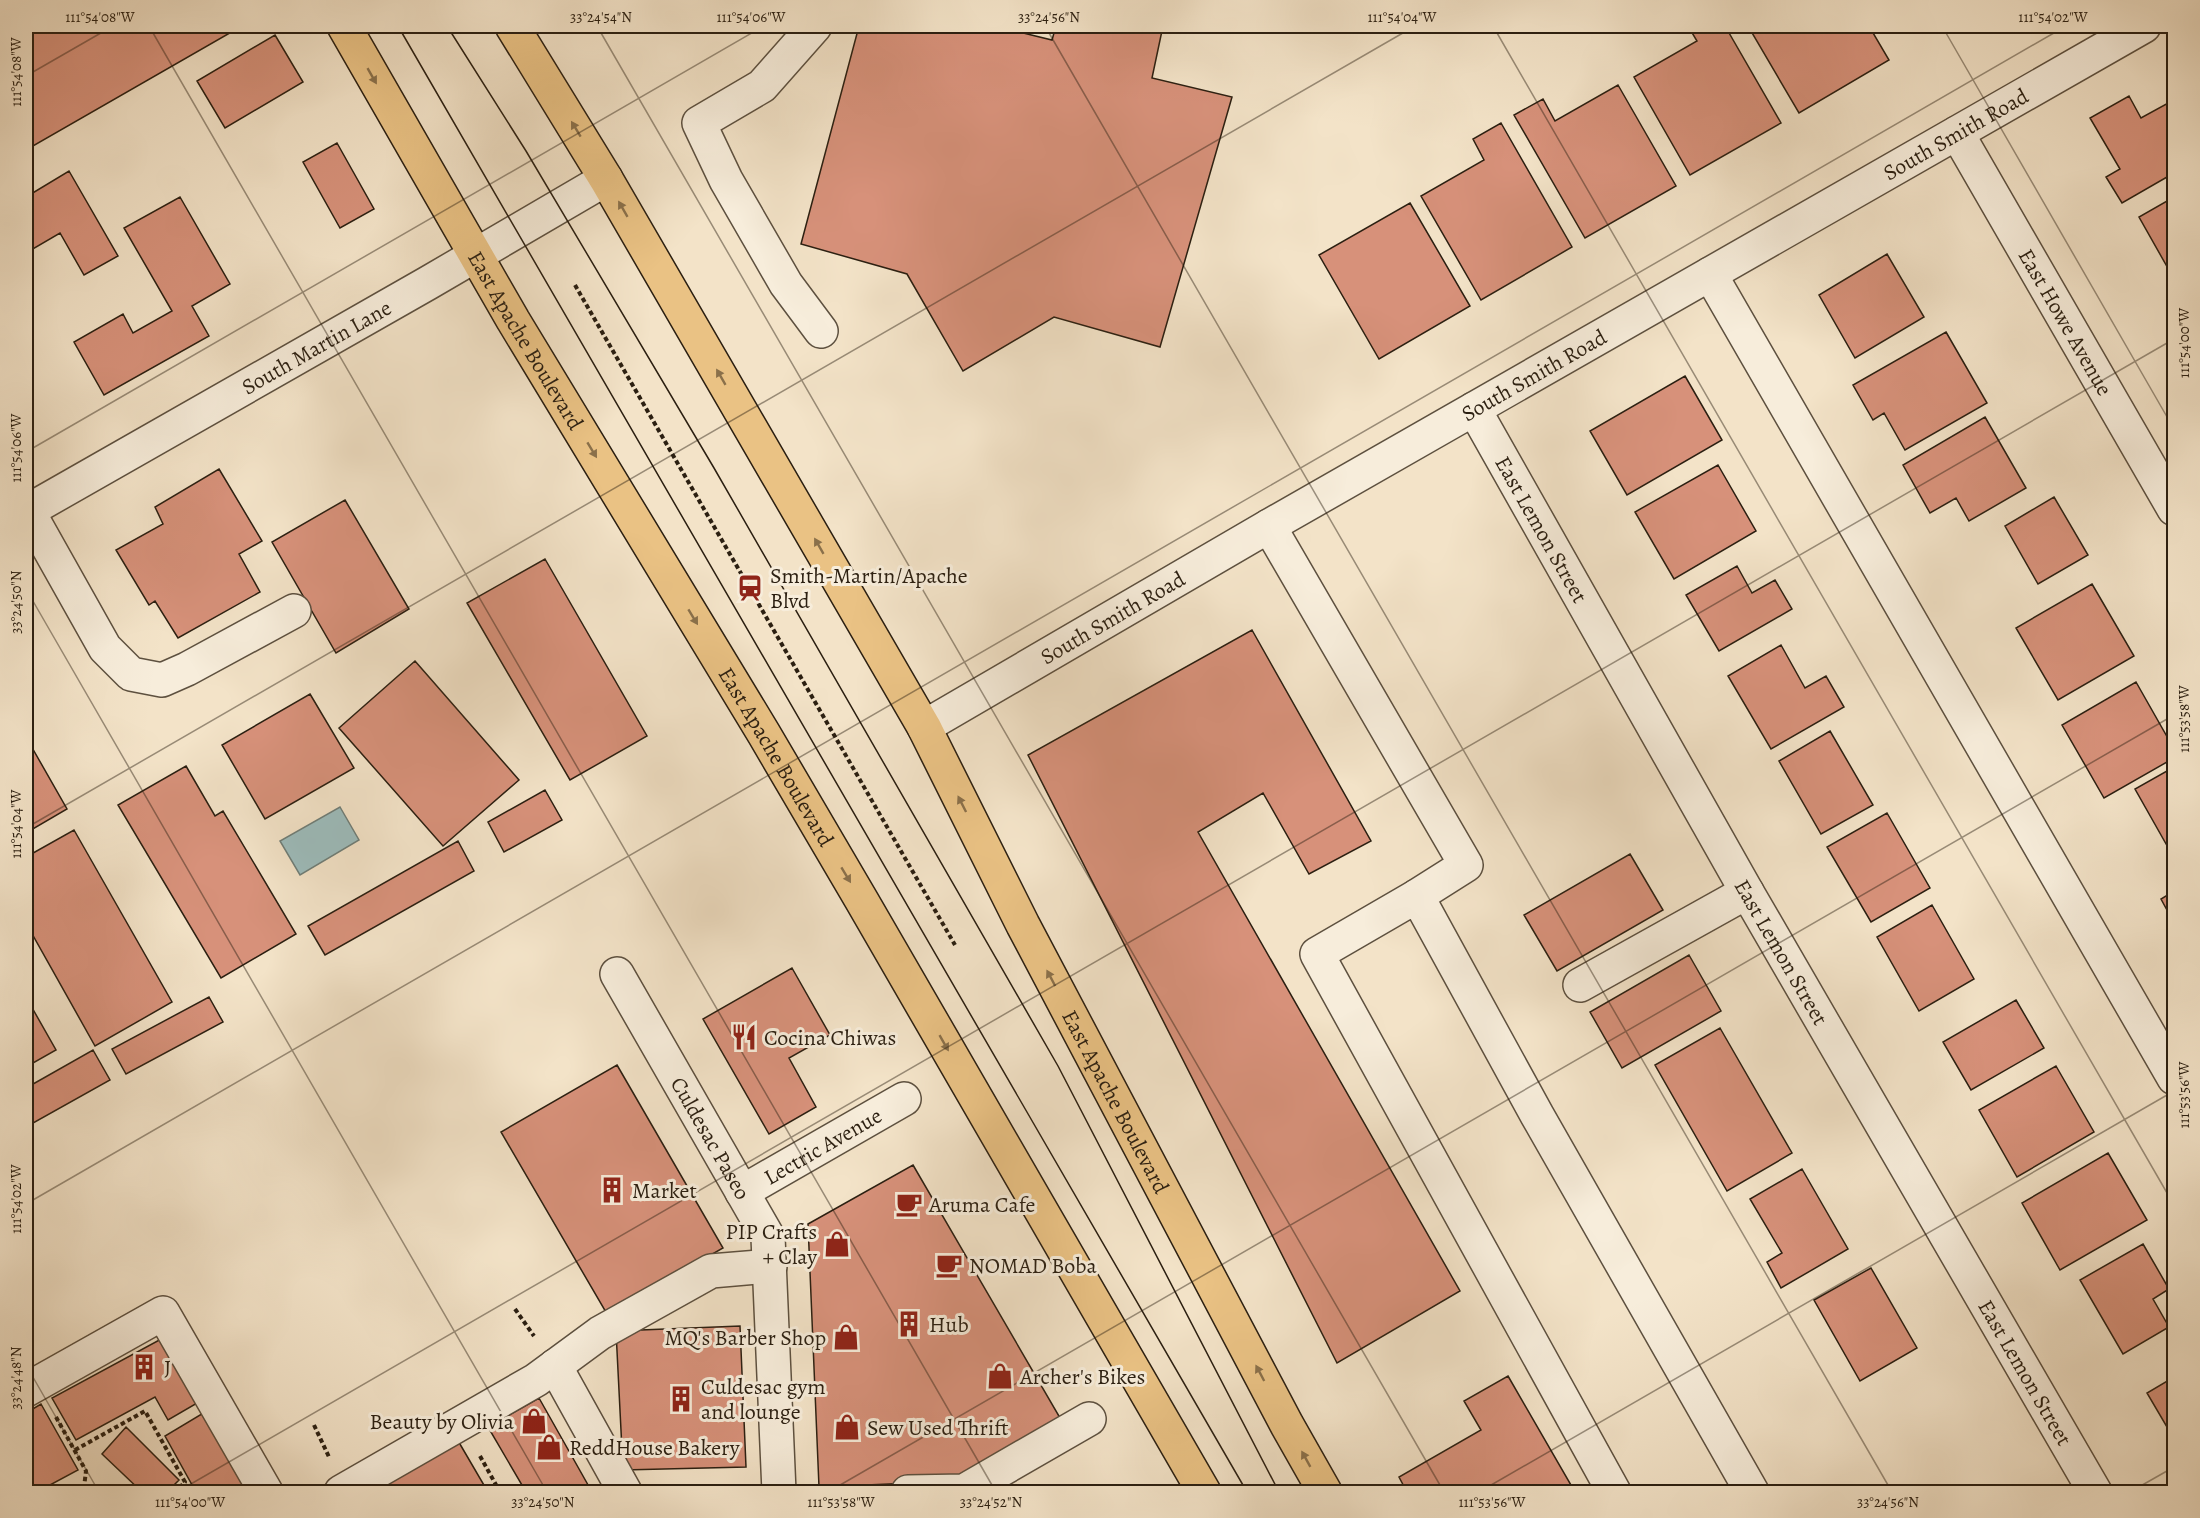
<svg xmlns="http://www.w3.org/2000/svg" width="2200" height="1518" font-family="Alegreya,serif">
<rect width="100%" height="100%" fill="#f3e3c8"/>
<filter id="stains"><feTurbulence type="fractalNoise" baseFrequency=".00333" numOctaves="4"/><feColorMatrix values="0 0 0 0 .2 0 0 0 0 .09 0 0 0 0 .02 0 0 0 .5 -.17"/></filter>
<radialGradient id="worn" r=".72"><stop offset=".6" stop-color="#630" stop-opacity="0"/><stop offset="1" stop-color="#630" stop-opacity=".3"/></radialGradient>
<!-- water -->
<path fill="#9dbdbd" stroke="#6f7e78" stroke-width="1.5" d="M340,807L359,840L300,875L280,841Z"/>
<!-- building -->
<path fill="#d7917a" stroke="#2b1f11" stroke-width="1.5" d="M26,26H242L26,150Z
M859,26H995L1052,40L1056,26H1163L1152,78L1232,97L1160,347L1054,317L963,371L907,274L801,244Z
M1688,26H1725L1781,123L1690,175L1634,77L1697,41Z
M1748,26H1869L1889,60L1799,113Z
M275,35L303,82L225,128L197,81Z
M1618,85L1676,186L1585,238L1514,115L1543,99L1555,121Z
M2129,96L2141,118L2170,102L2174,110V173L2122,203L2106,177L2120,169L2090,118Z
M1501,123L1572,247L1481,300L1421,196L1484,160L1473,139Z
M337,143L374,209L340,228L303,162Z
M69,171L118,256L84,275L60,233L26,253V197Z
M180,197L230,284L192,306L209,336L104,395L74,342L123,314L133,333L172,311L124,228Z
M2174,197V279L2139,217Z
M1410,203L1470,306L1379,359L1319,255Z
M1887,254L1924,317L1855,358L1819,295Z
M1946,332L1987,403L1905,450L1884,413L1873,420L1853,385Z
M1685,376L1722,440L1627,495L1590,431Z
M1985,417L2026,488L1969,521L1956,498L1930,513L1903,465Z
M1718,465L1756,531L1674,579L1635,512Z
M219,469L262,541L239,554L260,592L178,638L155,601L149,605L116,550L163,524L155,507Z
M2054,497L2088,555L2038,584L2005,526Z
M345,500L409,609L336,653L272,542Z
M545,559L647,736L570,780L467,603Z
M1737,566L1752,593L1775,580L1792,609L1719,651L1686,595Z
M2092,584L2134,656L2058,700L2016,628Z
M1252,630L1371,841L1309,874L1263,793L1198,832L1460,1291L1337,1363L1028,755Z
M1781,645L1805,688L1826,676L1844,707L1771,749L1728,676Z
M415,661L519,780L443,846L339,728Z
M2136,682L2174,749V758L2104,798L2062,725Z
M310,694L354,768L265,819L222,745Z
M1830,731L1873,805L1821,834L1779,761Z
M26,737L67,809L26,833Z
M186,766L215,816L223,811L296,934L221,978L118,805Z
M2174,767V858L2135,789Z
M545,790L562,820L504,852L488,822Z
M1887,813L1930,888L1871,922L1827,847Z
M74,830L172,1002L95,1046L26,923V857Z
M458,841L474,871L325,955L308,926Z
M1630,854L1663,910L1557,971L1524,915Z
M2174,891V923L2161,899Z
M1932,905L1974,979L1919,1011L1877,937Z
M1689,955L1721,1011L1622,1068L1590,1012Z
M792,968L830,1035L789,1058L816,1107L769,1134L703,1019Z
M26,997L56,1050L26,1067Z
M209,997L223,1022L126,1074L112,1049Z
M2016,1000L2044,1048L1971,1090L1943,1042Z
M1720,1028L1792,1153L1727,1191L1655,1065Z
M93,1050L110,1080L26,1127V1088Z
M617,1065L723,1248L607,1314L501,1132Z
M2056,1066L2094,1132L2017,1177L1979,1110Z
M2108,1153L2147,1220L2060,1270L2022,1203Z
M913,1165L1063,1423L960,1481L819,1487L808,1224Z
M1802,1169L1848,1249L1781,1288L1767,1262L1782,1253L1750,1199Z
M2143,1244L2169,1289L2153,1299L2169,1327L2123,1354L2080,1280Z
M1871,1268L1917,1348L1860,1381L1814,1300Z
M740,1326L746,1467L623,1470L616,1331Z
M163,1338L199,1402L168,1420L155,1397L76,1440L52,1398Z
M1508,1376L1575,1492H1407L1399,1477L1481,1430L1464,1401Z
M2174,1377V1439L2147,1393Z
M539,1398L592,1492H526L488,1427Z
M41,1404L78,1470L37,1492L26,1473V1413Z
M205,1412L251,1492H196L165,1436Z
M126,1427L179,1480L167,1492H142L102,1454Z
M457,1439L488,1492H363Z"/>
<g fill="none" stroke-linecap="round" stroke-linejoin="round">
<!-- minor casing -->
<g stroke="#5d503f" stroke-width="36">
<g id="minor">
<path d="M815,26L762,86L699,123L726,180L786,284L821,331"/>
<path id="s1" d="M1957,133L2174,509"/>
<path d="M1710,274L2174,1078"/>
<path id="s2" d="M1474,409L1747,892L2095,1492"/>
<path d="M28,511L105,648L131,674L162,680L187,669L294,611"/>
<path id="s3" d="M26,512L428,283L606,179"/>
<path d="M1269,526L1466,865L1417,896"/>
<path id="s4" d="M924,727L1269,526L2144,26"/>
<path id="s5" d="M617,974L768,1237L779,1492"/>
<path d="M1580,985L1747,892"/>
<path id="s6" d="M742,1192L904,1099"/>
<path d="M555,1366L625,1492"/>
<path d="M26,1390L163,1313L266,1492"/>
<path d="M341,1492L536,1380L600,1333L711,1271L770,1266"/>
<path d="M908,1492L964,1491L1089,1419"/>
<path d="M1614,1492L1317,954L1417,896L1537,1115L1752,1492"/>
</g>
</g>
<!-- major casing -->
<g stroke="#2b1f11" stroke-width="36">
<g id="major">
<path id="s7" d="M344,26L513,320L764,734L862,901L1204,1492"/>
<path id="s8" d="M512,26L606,179L924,727L1023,925L1287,1425L1325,1492"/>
</g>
</g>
<!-- path -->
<path stroke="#2b1f11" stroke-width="4" stroke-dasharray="4.5 3" stroke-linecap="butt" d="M575,285L955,945
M515,1309L534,1336
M56,1417L86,1471L84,1487L90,1492
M314,1425L329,1457
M75,1450L145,1411L185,1482L175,1492
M480,1456L500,1492
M75,1492L84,1487"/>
<!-- minor -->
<use href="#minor" stroke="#f7eddb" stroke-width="33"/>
<!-- major -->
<use href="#major" stroke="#eac284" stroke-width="33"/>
<!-- tram -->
<path stroke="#2b1f11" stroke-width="1.5" d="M398,26L1247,1492
M447,26L526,151L714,468L1058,1066L1279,1492"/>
</g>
<!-- one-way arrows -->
<defs><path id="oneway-solid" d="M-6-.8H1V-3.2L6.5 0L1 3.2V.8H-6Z" transform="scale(1.5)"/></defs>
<g fill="#8a704a">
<use href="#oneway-solid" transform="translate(372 76) rotate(60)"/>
<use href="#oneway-solid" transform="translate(576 129) rotate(-121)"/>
<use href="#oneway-solid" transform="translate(623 209) rotate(-120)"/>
<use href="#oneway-solid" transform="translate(721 377) rotate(-120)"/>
<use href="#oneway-solid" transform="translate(592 450) rotate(59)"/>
<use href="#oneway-solid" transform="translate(819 546) rotate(-120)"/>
<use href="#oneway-solid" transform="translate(693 617) rotate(59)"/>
<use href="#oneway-solid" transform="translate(962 804) rotate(-117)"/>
<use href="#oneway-solid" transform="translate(846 875) rotate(59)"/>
<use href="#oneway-solid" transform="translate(1051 978) rotate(-118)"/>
<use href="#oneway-solid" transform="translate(944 1043) rotate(60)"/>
<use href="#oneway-solid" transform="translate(1260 1373) rotate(-118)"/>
<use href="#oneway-solid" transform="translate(1306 1459) rotate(-119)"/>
</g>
<!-- ticks -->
<path fill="none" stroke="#2b1f11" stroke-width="1.5" stroke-opacity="0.45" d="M149,26L996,1492M597,26L1444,1492M1045,26L1892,1492M1493,26L2174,1205M1942,26L2174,429M26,76L113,26M26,452L764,26M26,589L547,1492M26,828L1415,26M26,1204L2066,26M26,1365L99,1492M177,1492L2174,339M828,1492L2174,715M1479,1492L2174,1091M2130,1492L2174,1467"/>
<!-- icons -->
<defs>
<g id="station-bare" transform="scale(2.07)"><path d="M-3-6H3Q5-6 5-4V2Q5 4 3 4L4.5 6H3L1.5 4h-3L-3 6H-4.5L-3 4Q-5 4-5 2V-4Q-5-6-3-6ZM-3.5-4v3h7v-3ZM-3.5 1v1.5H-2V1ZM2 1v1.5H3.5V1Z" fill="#8f2418" stroke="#f7eddb" stroke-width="2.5" paint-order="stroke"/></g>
<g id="restaurant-bare" transform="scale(2.07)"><path d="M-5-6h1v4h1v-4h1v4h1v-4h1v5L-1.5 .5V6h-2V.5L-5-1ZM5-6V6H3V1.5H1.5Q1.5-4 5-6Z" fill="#8f2418" stroke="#f7eddb" stroke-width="2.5" paint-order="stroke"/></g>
<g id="building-bare" transform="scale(2.07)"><path d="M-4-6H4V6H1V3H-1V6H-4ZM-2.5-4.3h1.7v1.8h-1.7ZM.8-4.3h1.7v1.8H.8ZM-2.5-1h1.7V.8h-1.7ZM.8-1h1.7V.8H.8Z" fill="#8f2418" stroke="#f7eddb" stroke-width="2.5" paint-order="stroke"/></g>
<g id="cafe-bare" transform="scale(2.07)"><path d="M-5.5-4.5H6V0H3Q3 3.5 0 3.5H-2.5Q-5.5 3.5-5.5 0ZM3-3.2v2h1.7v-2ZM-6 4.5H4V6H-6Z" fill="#8f2418" stroke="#f7eddb" stroke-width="2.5" paint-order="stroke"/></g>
<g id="shop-bare" transform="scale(2.07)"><path d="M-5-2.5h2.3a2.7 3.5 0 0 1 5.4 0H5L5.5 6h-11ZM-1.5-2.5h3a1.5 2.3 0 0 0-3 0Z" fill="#8f2418" stroke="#f7eddb" stroke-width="2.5" paint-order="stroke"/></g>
</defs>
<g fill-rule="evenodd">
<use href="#station-bare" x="750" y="588"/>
<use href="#restaurant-bare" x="744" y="1037"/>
<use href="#building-bare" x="612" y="1190"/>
<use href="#cafe-bare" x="909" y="1204"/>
<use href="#shop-bare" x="837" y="1244"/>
<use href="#cafe-bare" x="949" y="1265"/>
<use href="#building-bare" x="909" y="1324"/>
<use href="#shop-bare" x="846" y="1337"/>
<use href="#building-bare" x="144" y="1367"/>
<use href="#shop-bare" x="1000" y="1376"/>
<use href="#building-bare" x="681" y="1399"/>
<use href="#shop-bare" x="534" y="1421"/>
<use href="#shop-bare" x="847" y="1427"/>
<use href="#shop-bare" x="549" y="1447"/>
</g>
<g text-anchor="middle" stroke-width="6" stroke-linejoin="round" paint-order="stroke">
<!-- street labels -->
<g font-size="22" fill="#2b1f11" stroke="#f7eddb">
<text dy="8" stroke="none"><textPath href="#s4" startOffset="1190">South Smith Road</textPath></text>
<text dy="8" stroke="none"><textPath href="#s1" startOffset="218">East Howe Avenue</textPath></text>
<text dy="8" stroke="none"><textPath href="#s7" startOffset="363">East Apache Boulevard</textPath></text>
<text dy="8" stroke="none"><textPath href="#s3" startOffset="334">South Martin Lane</textPath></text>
<text dy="8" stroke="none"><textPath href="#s4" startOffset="704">South Smith Road</textPath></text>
<text dy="8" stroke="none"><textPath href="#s2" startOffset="138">East Lemon Street</textPath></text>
<text dy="8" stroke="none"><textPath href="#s4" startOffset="218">South Smith Road</textPath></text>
<text dy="8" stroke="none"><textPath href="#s7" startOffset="849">East Apache Boulevard</textPath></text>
<text dy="8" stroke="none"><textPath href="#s2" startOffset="624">East Lemon Street</textPath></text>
<text dy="8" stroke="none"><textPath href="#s8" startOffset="1234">East Apache Boulevard</textPath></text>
<text dy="8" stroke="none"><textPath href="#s5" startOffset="189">Culdesac Paseo</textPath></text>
<text dy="8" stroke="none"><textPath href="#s6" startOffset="93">Lectric Avenue</textPath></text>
<text dy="8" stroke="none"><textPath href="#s2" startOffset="1110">East Lemon Street</textPath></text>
</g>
<!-- poi labels -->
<g font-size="22" fill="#2b1f11" stroke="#f7eddb" text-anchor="start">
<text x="770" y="583">Smith-Martin/Apache<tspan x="770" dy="25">Blvd</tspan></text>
<text x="764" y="1045">Cocina Chiwas</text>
<text x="632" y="1198">Market</text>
<text x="929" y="1212">Aruma Cafe</text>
<text x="817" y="1239" text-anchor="end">PIP Crafts<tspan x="817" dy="25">+ Clay</tspan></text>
<text x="969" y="1273">NOMAD Boba</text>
<text x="929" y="1332">Hub</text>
<text x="826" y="1345" text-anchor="end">MQ's Barber Shop</text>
<text x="164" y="1375">J</text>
<text x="1020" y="1384">Archer's Bikes</text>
<text x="701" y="1394">Culdesac gym<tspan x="701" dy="25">and lounge</tspan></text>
<text x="514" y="1429" text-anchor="end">Beauty by Olivia</text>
<text x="867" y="1435">Sew Used Thrift</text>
<text x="569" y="1455">ReddHouse Bakery</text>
</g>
</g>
<!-- margin -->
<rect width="2200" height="1518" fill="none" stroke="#f3e3c8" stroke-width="66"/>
<rect x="33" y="33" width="2134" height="1452" fill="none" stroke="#2b1f11" stroke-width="2"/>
<g font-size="15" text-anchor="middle" fill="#2b1f11">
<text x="100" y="22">111°54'08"W</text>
<text x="601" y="22">33°24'54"N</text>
<text x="751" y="22">111°54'06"W</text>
<text x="1049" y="22">33°24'56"N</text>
<text x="1402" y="22">111°54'04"W</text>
<text x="2053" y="22">111°54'02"W</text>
<text transform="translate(16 72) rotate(-90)" y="5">111°54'08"W</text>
<text transform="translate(2184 343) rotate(-90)" y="5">111°54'00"W</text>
<text transform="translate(16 448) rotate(-90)" y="5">111°54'06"W</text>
<text transform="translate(16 602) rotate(-90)" y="5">33°24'50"N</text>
<text transform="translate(2184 719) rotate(-90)" y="5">111°53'58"W</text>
<text transform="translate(16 824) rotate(-90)" y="5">111°54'04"W</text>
<text transform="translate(2184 1095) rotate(-90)" y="5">111°53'56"W</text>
<text transform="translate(16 1199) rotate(-90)" y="5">111°54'02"W</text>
<text transform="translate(16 1378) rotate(-90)" y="5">33°24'48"N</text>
<text x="190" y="1507">111°54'00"W</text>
<text x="543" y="1507">33°24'50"N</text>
<text x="841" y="1507">111°53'58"W</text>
<text x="991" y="1507">33°24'52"N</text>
<text x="1492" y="1507">111°53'56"W</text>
<text x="1888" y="1507">33°24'56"N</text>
</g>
<rect width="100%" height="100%" filter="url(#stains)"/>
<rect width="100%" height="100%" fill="url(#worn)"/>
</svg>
